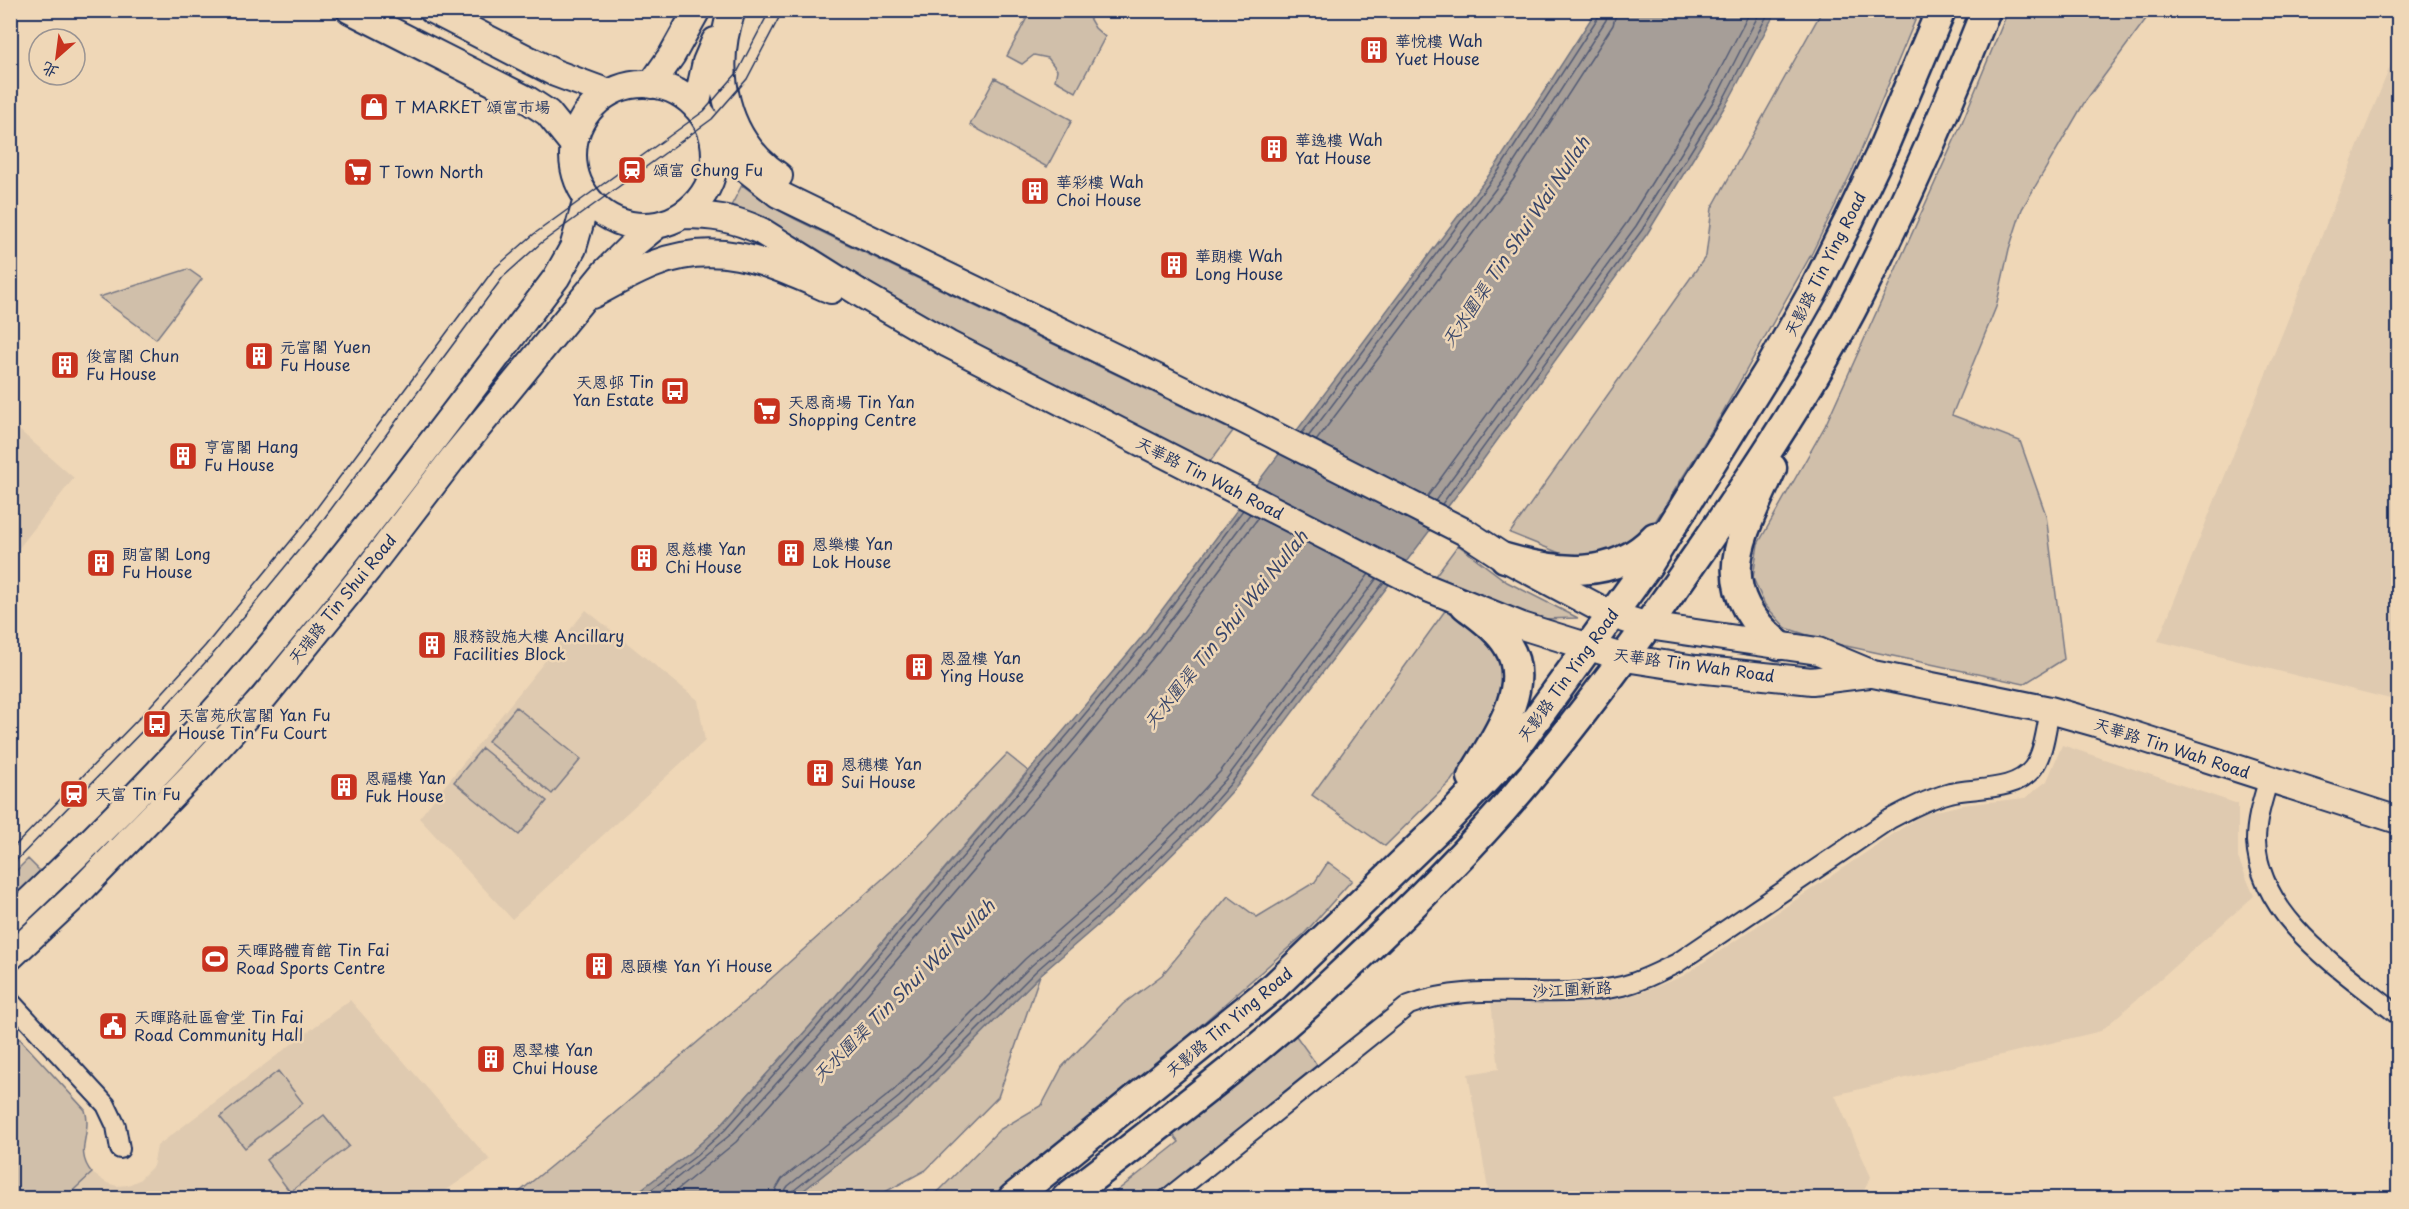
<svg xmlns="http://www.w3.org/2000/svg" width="2409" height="1209" font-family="'Playpen Sans','LXGW WenKai TC',sans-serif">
<rect width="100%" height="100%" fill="#efd7b7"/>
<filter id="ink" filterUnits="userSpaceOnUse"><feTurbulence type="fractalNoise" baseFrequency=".0167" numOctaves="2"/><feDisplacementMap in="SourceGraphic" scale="12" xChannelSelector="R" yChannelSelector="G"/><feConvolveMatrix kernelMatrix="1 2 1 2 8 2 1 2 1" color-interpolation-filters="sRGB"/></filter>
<g filter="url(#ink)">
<!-- built -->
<path fill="#dfcab0" d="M2370,11H2398V18L2373,16Z
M2398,47V701L2158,641Z
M11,423L74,478L11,558Z
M586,610L698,700L705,741L512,919L419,818Z
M2062,745L2238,804V858L2254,896L2101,1031L1835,1095L1871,1177L1860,1198H1542L1489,1195L1468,1074L1499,1069L1491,1002H1592L1640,993L1683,976L1923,814L1962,805L2025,798L2047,781Z
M350,1000L490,1160L435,1198H65L92,1173L107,1183L117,1186L128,1185L139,1180L153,1166L157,1146Z"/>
<!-- green -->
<path fill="#d0bfaa" stroke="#767784" stroke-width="1.5" d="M1031,10L1085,11L1095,28L1105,37L1076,92L1055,80L1057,70L1048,58L1034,55L1022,64L1007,56Z
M1822,11H1919L1853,169L1812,253L1720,417L1653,525L1639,540L1590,559L1562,554L1510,533L1706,256L1712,208Z
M2008,11H2150L2149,15L2084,103L2022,209L2009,249L1996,307L1952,415L2020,441L2046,515L2064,659L2024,684L1832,643L1786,628L1765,605L1753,578L1758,544L1825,426L1961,125Z
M995,78L1072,120L1047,167L970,125Z
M742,185L771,206L795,219L1233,431L1209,463C1110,413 1010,365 913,310C856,277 793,226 731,206Z
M188,269L202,279L156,339L99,297Z
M1458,545L1507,582L1578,618L1542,619L1503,606L1435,576Z
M1447,608C1485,627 1488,637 1508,672L1487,729L1451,781L1385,846L1312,795Z
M516,707L581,759L552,794L488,741Z
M482,748L547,801L519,835L454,782Z
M1007,754L1028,771L810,1026L720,1126L692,1151L630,1198H512L589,1135L756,992L917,848Z
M28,859L42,873L11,903V876Z
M1328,862L1352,880L1303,935L1184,1040L990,1198H925L939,1191L999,1130L1042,1105L1062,1067L1123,1004L1162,975L1228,896L1257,917L1315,882Z
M1040,975L998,1097L926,1170L874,1198H794L909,1107Z
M1294,1033L1317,1065L1154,1198H1108L1179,1142L1170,1131Z
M11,1039H20L85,1110C93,1134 73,1150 92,1173L65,1198H11Z
M278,1071L303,1103L245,1148L220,1117Z
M324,1115L349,1146L290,1192L266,1160Z"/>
<!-- water -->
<path fill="#a69e98" stroke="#6e7281" stroke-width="1.5" d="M1596,11H1776L1730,98L1647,234L1480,464L1237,786L1198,829L1121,905L1040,975L909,1107L794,1198H630L692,1151L720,1126L810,1026L1066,728L1140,639L1495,167Z"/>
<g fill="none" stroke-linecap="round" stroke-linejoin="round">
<!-- shore -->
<path stroke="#535b75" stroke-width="1.5" d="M1302,433L1499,170L1599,16L1600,10
M1308,437L1506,175L1606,20L1608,10
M1316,441L1513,180L1613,25L1617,10
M1427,497L1628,221L1711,87L1751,10
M1435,501L1636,226L1719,92L1761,10
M1442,504L1642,230L1725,96L1770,10
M640,1198L696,1156L725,1130L814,1030L1070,732L1144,643L1243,510
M652,1198L730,1135L820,1035L1076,737L1150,647L1250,514
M667,1198L736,1142L827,1041L1083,743L1157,653L1258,518
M774,1198L776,1189L782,1179L893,1091L1025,959L1106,888L1182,813L1220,772L1369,574
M783,1198L784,1192L788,1186L899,1097L1031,966L1112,895L1188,820L1227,778L1377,578
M791,1198L793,1191L904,1103L1036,971L1117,900L1194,825L1232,782L1384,582"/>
<!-- street casing -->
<g stroke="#1b2f5e" stroke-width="22">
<path id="street" d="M2269,778C2263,799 2256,819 2256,841C2259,919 2344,971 2398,1015
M10,1001L106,1105L116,1126L120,1149
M1168,1198L1409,1005C1477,979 1552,1002 1622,986C1642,981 1659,972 1677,963L1890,819C1909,809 1928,799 1950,793C1976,787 2015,792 2033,768C2044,753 2046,729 2050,710"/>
</g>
<!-- secondary casing -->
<g stroke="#1b2f5e" stroke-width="30">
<path id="secondary" d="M350,10L528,100L548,113L573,144
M432,10L555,73L609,93
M732,10C711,70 724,139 779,176
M573 155a71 71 0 1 1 142 0a71 71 0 1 1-142 0Z
M651,85L672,55L697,10
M696,107L706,62L715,41
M711,131L740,164L778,194L1242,419L1465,532L1505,558L1612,615L1648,626L1818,651L1873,674L2050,710L2096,723L2398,820
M682,215C713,215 733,218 761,231L863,295L948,344L1425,587L1522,626L1625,658L1696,669L1812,681L1869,674
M592,295C613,284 633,272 654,264C721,238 770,264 831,290
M10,919C91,843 171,763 243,678C353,549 454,413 556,278L573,248L587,199
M10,957L76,895L199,768L264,697L368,569L453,458L605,272L629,248L656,226"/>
</g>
<!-- primary casing -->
<g stroke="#1b2f5e" stroke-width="33">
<path id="primary" d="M1772,468C1741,538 1708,586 1779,645
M1505,558C1557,573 1614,581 1655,537
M1465,605C1480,617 1498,629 1508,646C1534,688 1493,741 1472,777
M1013,1198L1275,986L1445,822L1513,751L1648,565L1769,370L1813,292L1848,222L1880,155L1941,10
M1066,1198C1159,1126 1254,1056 1339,976C1402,917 1465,855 1521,789C1587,711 1647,628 1705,544C1757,469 1808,392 1851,311C1902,213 1945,113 1986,10"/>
</g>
<!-- street -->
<use href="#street" stroke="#efd7b7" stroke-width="18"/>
<!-- secondary -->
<use href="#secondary" stroke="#efd7b7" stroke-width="26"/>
<!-- primary -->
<use href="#primary" stroke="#efd7b7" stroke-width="28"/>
<!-- tram -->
<path stroke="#1b2f5e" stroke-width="1.5" d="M10,851L143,714L205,646L307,521L494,269L534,234L704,111L737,73L770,10
M10,867L151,722L213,654L317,528L503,277L541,243L712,119L747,79L783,10"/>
</g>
</g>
<!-- icons -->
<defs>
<g id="building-square" transform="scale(1.5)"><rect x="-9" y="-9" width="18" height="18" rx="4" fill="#c8321e" stroke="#efd7b7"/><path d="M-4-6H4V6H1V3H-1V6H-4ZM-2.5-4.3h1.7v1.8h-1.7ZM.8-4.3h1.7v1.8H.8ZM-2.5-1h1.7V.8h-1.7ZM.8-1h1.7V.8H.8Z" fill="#fff"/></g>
<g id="shop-square" transform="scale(1.5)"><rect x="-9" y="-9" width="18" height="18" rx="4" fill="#c8321e" stroke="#efd7b7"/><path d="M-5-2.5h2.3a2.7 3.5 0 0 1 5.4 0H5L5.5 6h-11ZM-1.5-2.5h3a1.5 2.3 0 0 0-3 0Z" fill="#fff"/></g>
<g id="station-square" transform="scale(1.5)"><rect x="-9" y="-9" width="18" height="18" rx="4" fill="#c8321e" stroke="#efd7b7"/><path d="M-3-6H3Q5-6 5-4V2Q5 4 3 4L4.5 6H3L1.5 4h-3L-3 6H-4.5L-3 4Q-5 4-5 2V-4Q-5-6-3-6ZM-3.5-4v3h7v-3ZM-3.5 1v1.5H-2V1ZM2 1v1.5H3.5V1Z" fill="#fff"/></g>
<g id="supermarket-square" transform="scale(1.5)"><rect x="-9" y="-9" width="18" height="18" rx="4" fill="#c8321e" stroke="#efd7b7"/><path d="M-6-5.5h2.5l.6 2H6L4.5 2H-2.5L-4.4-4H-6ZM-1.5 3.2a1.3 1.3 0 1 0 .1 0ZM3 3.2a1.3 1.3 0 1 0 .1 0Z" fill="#fff"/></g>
<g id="bus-square" transform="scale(1.5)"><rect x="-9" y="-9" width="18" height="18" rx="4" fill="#c8321e" stroke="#efd7b7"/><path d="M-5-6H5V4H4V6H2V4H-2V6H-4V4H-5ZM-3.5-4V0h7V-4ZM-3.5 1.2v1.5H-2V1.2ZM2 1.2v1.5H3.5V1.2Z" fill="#fff"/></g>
<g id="stadium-square" transform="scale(1.5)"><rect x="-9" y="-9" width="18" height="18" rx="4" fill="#c8321e" stroke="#efd7b7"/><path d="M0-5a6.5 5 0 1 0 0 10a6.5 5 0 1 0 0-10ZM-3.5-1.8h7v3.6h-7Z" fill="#fff"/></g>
<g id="civic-square" transform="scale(1.5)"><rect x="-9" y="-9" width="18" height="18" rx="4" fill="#c8321e" stroke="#efd7b7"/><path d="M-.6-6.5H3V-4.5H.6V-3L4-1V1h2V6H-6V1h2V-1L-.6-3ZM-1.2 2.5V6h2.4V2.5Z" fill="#fff"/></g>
</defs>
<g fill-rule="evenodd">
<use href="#building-square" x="1374" y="50"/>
<use href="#shop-square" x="374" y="107"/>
<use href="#building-square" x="1274" y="149"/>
<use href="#station-square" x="632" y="170"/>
<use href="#supermarket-square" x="358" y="172"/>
<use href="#building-square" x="1035" y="191"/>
<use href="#building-square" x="1174" y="265"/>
<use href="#building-square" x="259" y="356"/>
<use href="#building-square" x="65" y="365"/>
<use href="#bus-square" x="675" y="391"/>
<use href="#supermarket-square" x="767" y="411"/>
<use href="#building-square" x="183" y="456"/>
<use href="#building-square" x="791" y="553"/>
<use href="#building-square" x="644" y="558"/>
<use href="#building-square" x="101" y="563"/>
<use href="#building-square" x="432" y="645"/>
<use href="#building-square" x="919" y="667"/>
<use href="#bus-square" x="157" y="724"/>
<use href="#building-square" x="820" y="773"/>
<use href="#building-square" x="344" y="787"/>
<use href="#station-square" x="74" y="794"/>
<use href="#stadium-square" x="215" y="959"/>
<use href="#building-square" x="599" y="966"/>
<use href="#civic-square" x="113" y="1026"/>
<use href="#building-square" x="491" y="1059"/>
</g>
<g text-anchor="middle" stroke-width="5" stroke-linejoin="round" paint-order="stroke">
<!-- poi labels -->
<g font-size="16" fill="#1b2f5e" stroke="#efd7b7" text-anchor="start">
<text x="1395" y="47">華悅樓 Wah<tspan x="1395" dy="18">Yuet House</tspan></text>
<text x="395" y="113">T MARKET 頌富市場</text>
<text x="1295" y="146">華逸樓 Wah<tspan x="1295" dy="18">Yat House</tspan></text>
<text x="653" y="176">頌富 Chung Fu</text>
<text x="379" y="178">T Town North</text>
<text x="1056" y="188">華彩樓 Wah<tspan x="1056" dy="18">Choi House</tspan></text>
<text x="1195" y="262">華朗樓 Wah<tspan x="1195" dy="18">Long House</tspan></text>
<text x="280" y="353">元富閣 Yuen<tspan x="280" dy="18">Fu House</tspan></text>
<text x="86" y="362">俊富閣 Chun<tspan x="86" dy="18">Fu House</tspan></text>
<text x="654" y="388" text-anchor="end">天恩邨 Tin<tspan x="654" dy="18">Yan Estate</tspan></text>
<text x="788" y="408">天恩商場 Tin Yan<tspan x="788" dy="18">Shopping Centre</tspan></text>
<text x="204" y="453">亨富閣 Hang<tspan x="204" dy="18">Fu House</tspan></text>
<text x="812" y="550">恩樂樓 Yan<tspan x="812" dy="18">Lok House</tspan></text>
<text x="665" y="555">恩慈樓 Yan<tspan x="665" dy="18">Chi House</tspan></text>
<text x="122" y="560">朗富閣 Long<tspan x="122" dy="18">Fu House</tspan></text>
<text x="453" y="642">服務設施大樓 Ancillary<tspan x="453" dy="18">Facilities Block</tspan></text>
<text x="940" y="664">恩盈樓 Yan<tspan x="940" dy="18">Ying House</tspan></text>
<text x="178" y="721">天富苑欣富閣 Yan Fu<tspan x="178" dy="18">House Tin Fu Court</tspan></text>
<text x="841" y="770">恩穗樓 Yan<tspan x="841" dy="18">Sui House</tspan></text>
<text x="365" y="784">恩福樓 Yan<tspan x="365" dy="18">Fuk House</tspan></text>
<text x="95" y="800">天富 Tin Fu</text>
<text x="236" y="956">天暉路體育館 Tin Fai<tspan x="236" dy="18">Road Sports Centre</tspan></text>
<text x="620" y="972">恩頤樓 Yan Yi House</text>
<text x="134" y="1023">天暉路社區會堂 Tin Fai<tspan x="134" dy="18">Road Community Hall</tspan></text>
<text x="512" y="1056">恩翠樓 Yan<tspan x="512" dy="18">Chui House</tspan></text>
</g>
<!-- street labels -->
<g font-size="16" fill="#1b2f5e" stroke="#efd7b7">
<text transform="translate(1825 264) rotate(-63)" y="6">天影路 Tin Ying Road</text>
<text transform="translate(1210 478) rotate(27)" y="6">天華路 Tin Wah Road</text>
<text transform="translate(342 599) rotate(-51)" y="6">天瑞路 Tin Shui Road</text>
<text transform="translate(1694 665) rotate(8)" y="6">天華路 Tin Wah Road</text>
<text transform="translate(1568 675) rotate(-54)" y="6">天影路 Tin Ying Road</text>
<text transform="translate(2172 748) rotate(18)" y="6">天華路 Tin Wah Road</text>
<text transform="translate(1572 989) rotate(-3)" y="6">沙江圍新路</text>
<text transform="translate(1229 1022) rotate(-40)" y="6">天影路 Tin Ying Road</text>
</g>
<!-- water labels -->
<g font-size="18" font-style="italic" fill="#37456a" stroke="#efd7b7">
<text transform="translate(1516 242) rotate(-56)" y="6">天水圍渠 Tin Shui Wai Nullah</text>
<text transform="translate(1226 630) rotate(-51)" y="6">天水圍渠 Tin Shui Wai Nullah</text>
<text transform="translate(904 991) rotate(-45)" y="6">天水圍渠 Tin Shui Wai Nullah</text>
</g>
</g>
<!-- margin -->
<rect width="2409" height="1209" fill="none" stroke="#efd7b7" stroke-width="36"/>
<rect x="18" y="18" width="2373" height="1173" fill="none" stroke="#1b2f5e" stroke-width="2" filter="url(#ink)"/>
<!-- north arrow -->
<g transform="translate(57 57) rotate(208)"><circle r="28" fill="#efd7b7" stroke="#9a9493" stroke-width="1.5"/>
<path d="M0-4.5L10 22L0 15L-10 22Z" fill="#c8321e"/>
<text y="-9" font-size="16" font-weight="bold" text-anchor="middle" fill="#1b2f5e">北</text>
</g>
</svg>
